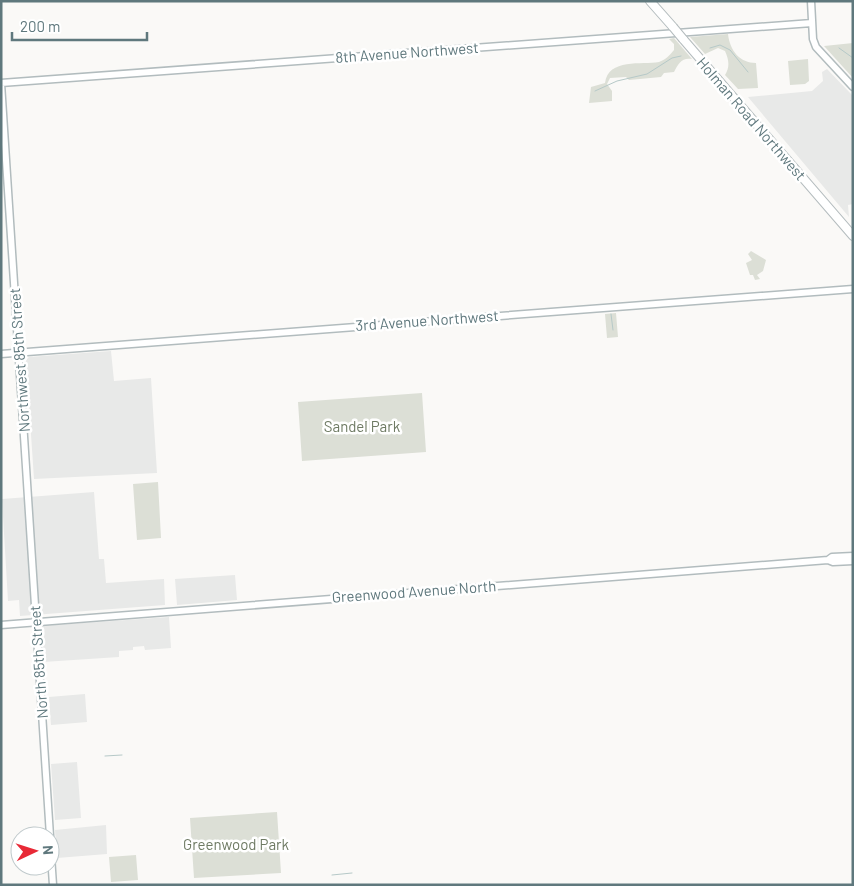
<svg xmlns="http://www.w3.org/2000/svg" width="854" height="886" font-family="Barlow,sans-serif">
<rect width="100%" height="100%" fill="#faf9f7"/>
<!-- built -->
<path fill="#e8e9e8" d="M827,69L853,96V204L848,205L849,217L748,97L812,91L823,81L822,72Z
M111,351L114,381L151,378L157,473L34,479L26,360L29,357Z
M94,492L99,559H104L106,583L164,579L165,605L20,616L19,600L8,601L2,499Z
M235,575L237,600L177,605L175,579Z
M169,617L171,648L145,650L144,646L133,647V650L119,651V657L43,662L41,626Z
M85,694L87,722L51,725L49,697Z
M77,762L81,818L55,820L51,764Z
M106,825L107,854L57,858L55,830Z"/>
<!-- green -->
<path fill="#dcdfd6" d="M728,34C730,51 740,63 756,63L758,88L738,89L725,75C730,67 729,60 725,51L718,48L705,54L690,37Z
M674,38L692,59C682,57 678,64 674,72L664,73L661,77L629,80L626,77L610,78L607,84L612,91V101L589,103L591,87L605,83C608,58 642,65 659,62C665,60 670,55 674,50V44L669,39Z
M853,43V78L824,46Z
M808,59L809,81L805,84L790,85L788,61Z
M751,251L766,260L763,271L757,275L760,279L755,280L753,275H750L746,263L752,260L748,254Z
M616,313L618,337L607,338L605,314Z
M422,393L426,452L302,461L298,402Z
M158,482L161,538L137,540L133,484Z
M277,812L281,873L194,878L190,818Z
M136,855L138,880L111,882L109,857Z"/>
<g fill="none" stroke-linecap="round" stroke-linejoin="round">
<!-- stream -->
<path stroke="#b6c9c8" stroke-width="1" d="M710,48L720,45L730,50L748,72
M839,48L853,58
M595,91L617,81L647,74L672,58L681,56
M611,314L613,330
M105,756L122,755
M332,875L352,873"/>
<!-- secondary casing -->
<g stroke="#b2bcbe" stroke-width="9">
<path id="secondary" d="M811,1L813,39L816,47L853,87
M1,83L812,23
M1,83L50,836
M1,354L853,289
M828,560L833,562L853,561
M1,625L828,560L832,557L853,556
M50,841L53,885"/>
</g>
<!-- primary casing -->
<g stroke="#b4bcbe" stroke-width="10">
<path id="primary" d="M650,1L673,27
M683,39L853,236"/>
</g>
<!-- secondary -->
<use href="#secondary" stroke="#fff" stroke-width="6"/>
<!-- primary -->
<use href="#primary" stroke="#fff" stroke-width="8"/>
<!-- primary-bridge casing -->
<g stroke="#b4bcbe" stroke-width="10" stroke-linecap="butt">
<path id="primary-bridge" d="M673,27L683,39"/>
</g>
<!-- primary-bridge -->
<use href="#primary-bridge" stroke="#fff" stroke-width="8"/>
</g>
<g text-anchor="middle" stroke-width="5" stroke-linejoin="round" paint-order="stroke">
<!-- street labels -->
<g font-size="15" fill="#5f787d" stroke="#fff">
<text transform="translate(407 53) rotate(-4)" y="5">8th Avenue Northwest</text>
<text transform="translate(751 119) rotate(49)" y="5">Holman Road Northwest</text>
<text transform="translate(427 321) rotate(-4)" y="5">3rd Avenue Northwest</text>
<text transform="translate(20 360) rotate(-94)" y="5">Northwest 85th Street</text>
<text transform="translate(414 592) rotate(-4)" y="5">Greenwood Avenue North</text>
<text transform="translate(39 662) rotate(-94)" y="5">North 85th Street</text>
</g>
<!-- park labels -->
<g font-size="15" fill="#6e7a63" stroke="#fff">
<text x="362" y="432">Sandel Park</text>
<text x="236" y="850">Greenwood Park</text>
</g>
</g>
<!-- border -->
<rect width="854" height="886" fill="none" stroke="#5f787d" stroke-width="5"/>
<!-- north arrow -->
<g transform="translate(35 851) rotate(86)"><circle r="24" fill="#ffffff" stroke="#bfc9cb"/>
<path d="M0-4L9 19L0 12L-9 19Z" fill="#e82936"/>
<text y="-8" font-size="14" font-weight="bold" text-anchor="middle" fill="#5f787d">N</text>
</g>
<!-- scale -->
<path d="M12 32v8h135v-8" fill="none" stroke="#5f787d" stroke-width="2.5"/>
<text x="20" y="32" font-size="15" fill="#5f787d" stroke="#ffffff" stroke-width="4" paint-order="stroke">200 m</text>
</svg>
